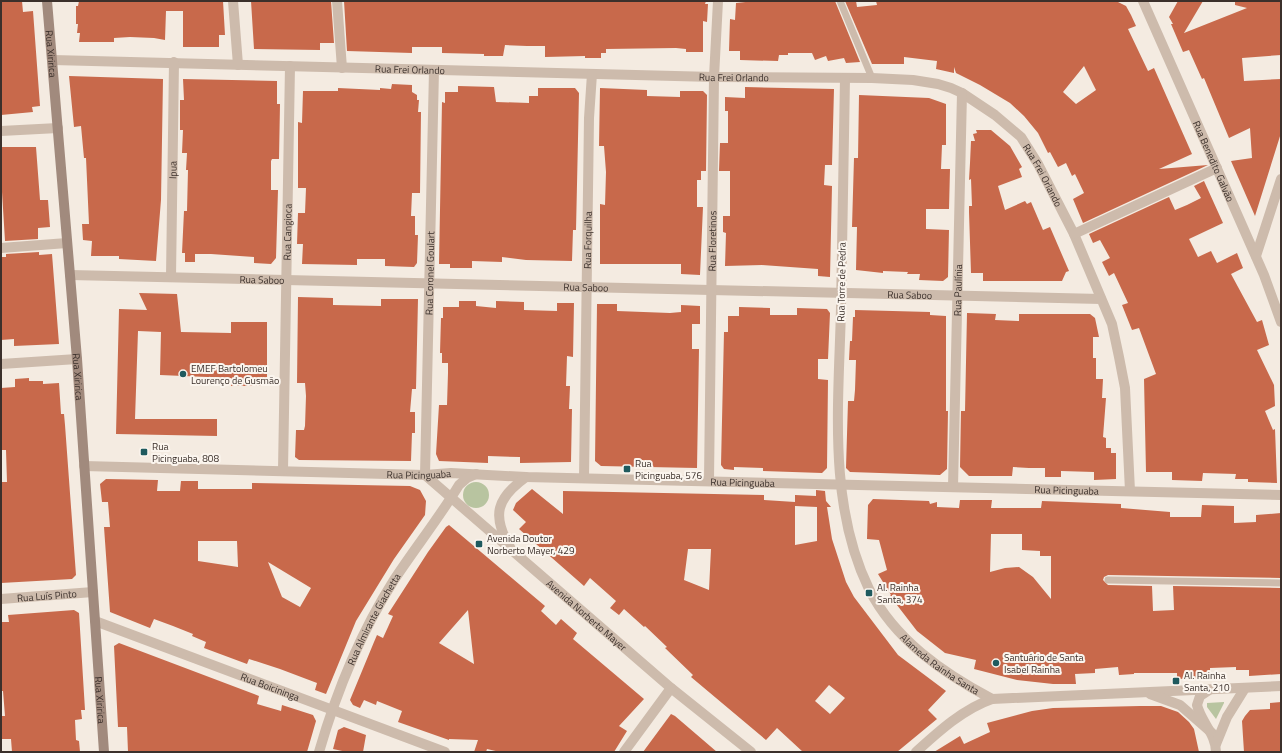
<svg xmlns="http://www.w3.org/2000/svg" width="1282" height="753" font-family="'Titillium Web',sans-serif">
<rect width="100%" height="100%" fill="#f4ebe1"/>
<!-- green -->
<path fill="#b8c4a0" d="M463 495a13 13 0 1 1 26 0a13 13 0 1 1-26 0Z
M1224,702V703L1216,719L1207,707V703Z"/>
<!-- building -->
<path fill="#c8694b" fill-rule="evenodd" d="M1,1H22L23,12L33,11L40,106L32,107L33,112L1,115Z
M79,1H223L225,35H219V47H183V11H166L165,40L154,38L130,37L114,38V42H79L80,33H77L78,24H76V6H78Z
M251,1H331L334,43H320V50L254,49Z
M344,1H706L705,4H708L707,22L703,21V52H686V49L676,48L606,49V53H601V58H585V56L545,57V46H527L505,45L503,56H484V54L442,53V47H412V53L347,51Z
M755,1H835L860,62L846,63L844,58L828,61L826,56L815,60L812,53H788V55H779L778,61L740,60V51H729L730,19L735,20L736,3Z
M845,1H856L857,7L877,5L876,1H1116L1126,6L1131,15L1136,26L1128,29L1148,71L1154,68L1192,154L1159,169L1208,165L1083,223L1073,199L1084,193L1075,174L1072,176L1066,163L1058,167L1050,152L1048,153L1038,133L1024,116L1010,103L980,85L956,73L954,67V73L936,69L937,61L904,57V64H872ZM1084,66L1096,90L1076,104L1063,92Z
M1178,1H1203L1184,33L1247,8L1235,5V1H1281V55L1242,58L1244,81L1281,79V133L1255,216L1231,161L1252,158L1250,128L1229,138L1204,78L1202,79L1189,50L1183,52L1171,24H1173L1169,17Z
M69,76L163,79L161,200L156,261L119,259V256H91L92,241L83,240L82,224H89L86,158H84L81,126L74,127Z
M183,79L277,81V104H280L279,159H272L271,161V190H278L276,258L271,264L254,263V257L211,254H195V262H185V253H182L184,211H187L188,170H186L187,153H182L183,130H180V100H184Z
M392,84L412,85V92L417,95V100H419L418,112H421L420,193H412L411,216H415V235H418L417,263L414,267L385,266V259H357V265L302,264L303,244H297L298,213H305L306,188H298V122L302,123L303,91H338V88L380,90V88L391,89Z
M458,86L494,87L496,102L529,103V96H538V88H575L579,93L576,230H573L572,261L526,260L502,257V262L472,261V268H450V264H439L442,102L445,103V92H458Z
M745,87L834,89L832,165H825L824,185L832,186L830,277L818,276V269L762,265L725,266L726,233L723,232V216H730V171H719L720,143H728V111H725V97L745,98Z
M600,88L647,90V96L680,97V91H703L707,95L706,171H701V180H697V207H703L700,275L681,274V264H600V204L605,205L606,172L604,146H599Z
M859,95L929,98L946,104V145H942L941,169H950L949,209H926V229L949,230L948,277L943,281L919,280L920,274H907L908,272L883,271V273L856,270L857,227H852L854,158H858Z
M976,130H991L1010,146L1022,167L1019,169L1022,177L998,186L1005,210L1025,201L1027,204L1031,202L1043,230L1050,227L1069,271L1066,272L1062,281H983V273H971L969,212V206H972L971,179L969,180L970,163L971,141H975L973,134L977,133Z
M1,147H36L40,200H48L50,227L38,228V239L5,241L2,192L1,193Z
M1204,181L1223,223L1189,239L1198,257L1211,251L1217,263L1237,253L1243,268L1231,274L1257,322L1262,320L1269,345L1257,350L1274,385L1275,406L1265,411L1273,430L1275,429L1277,483L1248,482V479H1235L1236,474L1203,473L1202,481L1172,480V472H1146L1144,379L1156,374L1139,328L1132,330L1122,305L1128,303L1114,273L1109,276L1102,262L1110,258L1100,240L1093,243L1089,234L1169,197L1175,210L1187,205L1201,198L1194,186Z
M39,252V255L52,254L59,344L14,346V339L1,340V257H6V254Z
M139,293L177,294L181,332L231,333V322H267V386H231V378L160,375L161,332L138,331L135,419H217V436L116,434L119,309L147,310Z
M298,297L333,298V305L381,306V299H418L416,389H412L410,412H415V433H412L411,461L299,460L295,457L296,430H304L305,426L306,396L305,383H297Z
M459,301H476V306L496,308V301L524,302V310L557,311V303H574L573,357L567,356L566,386H570L569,409H572L571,462L520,463V457L488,456V463L439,461L436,454L439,405H447L448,373V363H442V353H440L441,318H443V307H459Z
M597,304H617V311L670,313L681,312V305L700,306V324H692V349H699L697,468L601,466L595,461Z
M739,307L770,308V315H797V308L827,309L830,313L828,359H818V379L828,380L827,468L822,473L763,471V468L734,467V470L724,469L721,465L724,332H728V316H739Z
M855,310L930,312V315L946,316V411H948L947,469L940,475L850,472L846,468L848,401H854L855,390L856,360H849L850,341H852L853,317H855Z
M967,313L996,314L995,320L1019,321V314H1090L1095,318L1099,337H1093V358H1096V379H1103L1102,398H1106L1103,437L1106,438V448H1111V453H1116V479L1094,480V472L1061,471V477H1045V468H1029L1013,467L1012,476H969L960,467L961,411H965Z
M29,378V381H43V384L59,383L61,414H64L65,425L76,575L72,579L1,583V482H7L6,450H1V388L15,387V379Z
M106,479L158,480L157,491H180L181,481H198V489H252V483L410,486L420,490L426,501L425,515L394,559L356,621L326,694L315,690L317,683L280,669L249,659L247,664L204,648L206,642L192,636L193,634L173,626L154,619L150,628L110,612L104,527H110L108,502H102L100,484ZM198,541H237L238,567L198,561ZM268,562L311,588L300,607L282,597Z
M532,489L563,514V491L764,495V500L795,502V545L817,541V507L795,506V495L816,496V490L825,491L826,501L831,507H827L832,539L846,582L854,597L898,655L946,691L928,710L937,719L897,752H803L777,728L766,740L691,677L693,675L665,648L667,647L645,626L644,627L624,609L619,615L610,608L616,601L590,578L584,586L519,529L526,522L513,510L516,503ZM688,549H711L709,590L684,580ZM829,685L845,698L830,714L815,701Z
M873,499L929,501L930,504L937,502V507L959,508L960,500H992L991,508H1041L1042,501L1121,504V508L1170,512V517H1201L1202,505L1234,506V523L1256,522V515L1281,513V578L1108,575L1104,577L1103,580L1108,585L1152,586L1153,611L1174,610L1173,586L1281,588V674L1249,676V670H1236V667L1210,668V678L1177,679V673H1134V674L1119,675L1118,667L1095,669V673L1075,674L1076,684H1053L1017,680L974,669L976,660L945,653L917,631L890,596L891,595L878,574L887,570L879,540L867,539L868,505ZM991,534H1022V550L1040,551V556H1051V599L1033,577L1019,567L1005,568L990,572Z
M449,525L545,606L541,611L556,625L561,619L577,633L573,639L644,699L619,726L627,731L614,752H500L487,749L486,752H474L478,740L449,739V740L398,722L402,711L377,701L376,705L364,700L360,708L353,705L350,700L374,642L377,635L383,638L393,616L388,614L428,552L446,527ZM468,610L474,664L439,643Z
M74,610L79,613L85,710H81L82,719L75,720L76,740L79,741L80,752H12L11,739H1V716H5L3,691H1V622H9L8,615Z
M119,643L259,696L257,704L281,711L282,705L313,715L316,721L307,752H128L127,727H118L114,646Z
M1281,702V752H1244L1242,721L1245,716L1250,710L1270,709V703Z
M1140,706H1161L1178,712L1189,722L1194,729L1199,752H934L960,736L964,744L990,732L987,723L1032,711L1053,708Z
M671,714L675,716L717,752H643Z
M344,727L366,735L363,752H347L333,749L338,730Z"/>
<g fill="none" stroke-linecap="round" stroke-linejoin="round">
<!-- lane -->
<path stroke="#cdbbac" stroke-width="7" d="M840,1L872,78
M1108,580L1281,583"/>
<!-- street -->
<g stroke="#cdbbac" stroke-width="10">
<path d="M233,1L238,65"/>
<path d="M337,1L342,68"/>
<path id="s1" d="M1143,1L1264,275L1281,322"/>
<path id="s2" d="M53,60L714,77L872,78L913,80L938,84L951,88L962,93L995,115L1021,137L1038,164L1074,234L1112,324L1119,357L1125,388L1130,491"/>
<path id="s3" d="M845,78C843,155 842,232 841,308C839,400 827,503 869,589C895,640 943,673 992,699L1281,686"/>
<path d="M1,131L58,128"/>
<path d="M1074,234L1217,168"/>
<path d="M1,248L67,243"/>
<path d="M1256,256L1281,179"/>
<path id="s4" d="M70,275L1101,299"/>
<path id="s5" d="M171,277L174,62"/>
<path d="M1,364L77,359"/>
<path id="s6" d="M84,466L425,475L451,473L526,477L1281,495"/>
<path id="s7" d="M283,470L290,66"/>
<path id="s8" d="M425,475L671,688L751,752"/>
<path id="s9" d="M425,475L434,70"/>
<path id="s10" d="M584,478L589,118L592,74"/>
<path id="s11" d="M709,480L714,77L718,1"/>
<path id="s12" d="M953,487L962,93"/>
<path d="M510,547C491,515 497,498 526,477"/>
<path id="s13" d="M1,599L93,592"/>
<path id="s14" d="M95,621L445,752"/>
<path d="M1209,690L1200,696L1197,705C1201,722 1216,734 1216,752"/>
<path d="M1150,694L1180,705L1212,733"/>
<path d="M1216,744L1227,717L1245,688"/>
<path id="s15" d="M319,752C336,693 361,632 394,580C415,548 439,518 459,485L467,478L476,474"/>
<path d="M624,752L671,688"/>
<path d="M916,752C938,732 963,709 992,699"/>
</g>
<!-- secondary -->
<path stroke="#a18a7d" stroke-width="10" id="s16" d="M47,1L77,359L104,752"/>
</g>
<!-- markers -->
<g fill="#1f5a5e" stroke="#fbf5ee" stroke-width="1.5">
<circle cx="183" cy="374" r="4"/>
<rect x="140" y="448" width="8" height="8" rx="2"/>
<rect x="623" y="465" width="8" height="8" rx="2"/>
<rect x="475" y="540" width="8" height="8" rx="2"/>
<rect x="865" y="589" width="8" height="8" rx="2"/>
<circle cx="996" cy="663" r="4"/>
<rect x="1172" y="677" width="8" height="8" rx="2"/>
</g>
<g text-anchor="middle" stroke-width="4" stroke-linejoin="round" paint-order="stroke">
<!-- street labels -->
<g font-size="10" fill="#3b302b" stroke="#fbf5ee">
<text dy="4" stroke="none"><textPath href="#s16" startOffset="53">Rua Xiririca</textPath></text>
<text dy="4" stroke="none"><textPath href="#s2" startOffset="357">Rua Frei Orlando</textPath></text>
<text dy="4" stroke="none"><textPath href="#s2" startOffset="681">Rua Frei Orlando</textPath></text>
<text dy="4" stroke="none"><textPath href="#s1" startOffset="175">Rua Benedito Galvão</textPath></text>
<text dy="4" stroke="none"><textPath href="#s5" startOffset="107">Ipua</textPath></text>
<text dy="4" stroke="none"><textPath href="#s2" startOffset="1029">Rua Frei Orlando</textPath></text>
<text dy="4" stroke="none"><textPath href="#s7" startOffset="238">Rua Cangioca</textPath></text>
<text dy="4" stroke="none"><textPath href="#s10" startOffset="238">Rua Forquilha</textPath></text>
<text dy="4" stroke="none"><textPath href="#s11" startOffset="239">Rua Floretinos</textPath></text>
<text dy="4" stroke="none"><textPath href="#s9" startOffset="202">Rua Coronel Goulart</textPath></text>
<text dy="4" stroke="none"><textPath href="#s4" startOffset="192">Rua Saboo</textPath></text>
<text transform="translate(841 282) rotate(-89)" y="4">Rua Torre de Pedra</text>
<text dy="4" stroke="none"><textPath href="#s4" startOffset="516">Rua Saboo</textPath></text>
<text dy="4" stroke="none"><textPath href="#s12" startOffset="197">Rua Paulínia</textPath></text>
<text dy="4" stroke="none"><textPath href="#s4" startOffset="840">Rua Saboo</textPath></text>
<text dy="4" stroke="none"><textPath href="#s16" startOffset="377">Rua Xiririca</textPath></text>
<text dy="4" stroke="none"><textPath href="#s6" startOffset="335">Rua Picinguaba</textPath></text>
<text dy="4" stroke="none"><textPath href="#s6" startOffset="659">Rua Picinguaba</textPath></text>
<text dy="4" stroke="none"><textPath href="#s6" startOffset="983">Rua Picinguaba</textPath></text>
<text dy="4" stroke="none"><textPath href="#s13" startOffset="46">Rua Luís Pinto</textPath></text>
<text dy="4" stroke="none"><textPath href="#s8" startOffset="214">Avenida Norberto Mayer</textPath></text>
<text dy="4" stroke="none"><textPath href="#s15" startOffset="144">Rua Almirante Giachetta</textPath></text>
<text dy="4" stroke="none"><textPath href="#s3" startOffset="620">Alameda Rainha Santa</textPath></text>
<text dy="4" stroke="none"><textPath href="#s14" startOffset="187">Rua Boicininga</textPath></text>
<text dy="4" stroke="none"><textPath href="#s16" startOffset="701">Rua Xiririca</textPath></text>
</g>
<!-- poi labels -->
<g font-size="10" fill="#3b302b" stroke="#fbf5ee" text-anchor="start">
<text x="191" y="372">EMEF Bartolomeu<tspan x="191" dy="12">Lourenço de Gusmão</tspan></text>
<text x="152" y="450">Rua<tspan x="152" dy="12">Picinguaba, 808</tspan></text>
<text x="635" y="467">Rua<tspan x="635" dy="12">Picinguaba, 576</tspan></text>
<text x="487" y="542">Avenida Doutor<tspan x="487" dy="12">Norberto Mayer, 429</tspan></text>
<text x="877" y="591">Al. Rainha<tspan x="877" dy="12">Santa, 374</tspan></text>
<text x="1004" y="661">Santuário de Santa<tspan x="1004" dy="12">Isabel Rainha</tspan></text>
<text x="1184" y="679">Al. Rainha<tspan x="1184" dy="12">Santa, 210</tspan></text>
</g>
</g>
<!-- border -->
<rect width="1282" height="753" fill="none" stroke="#3b302b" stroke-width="4"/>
</svg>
